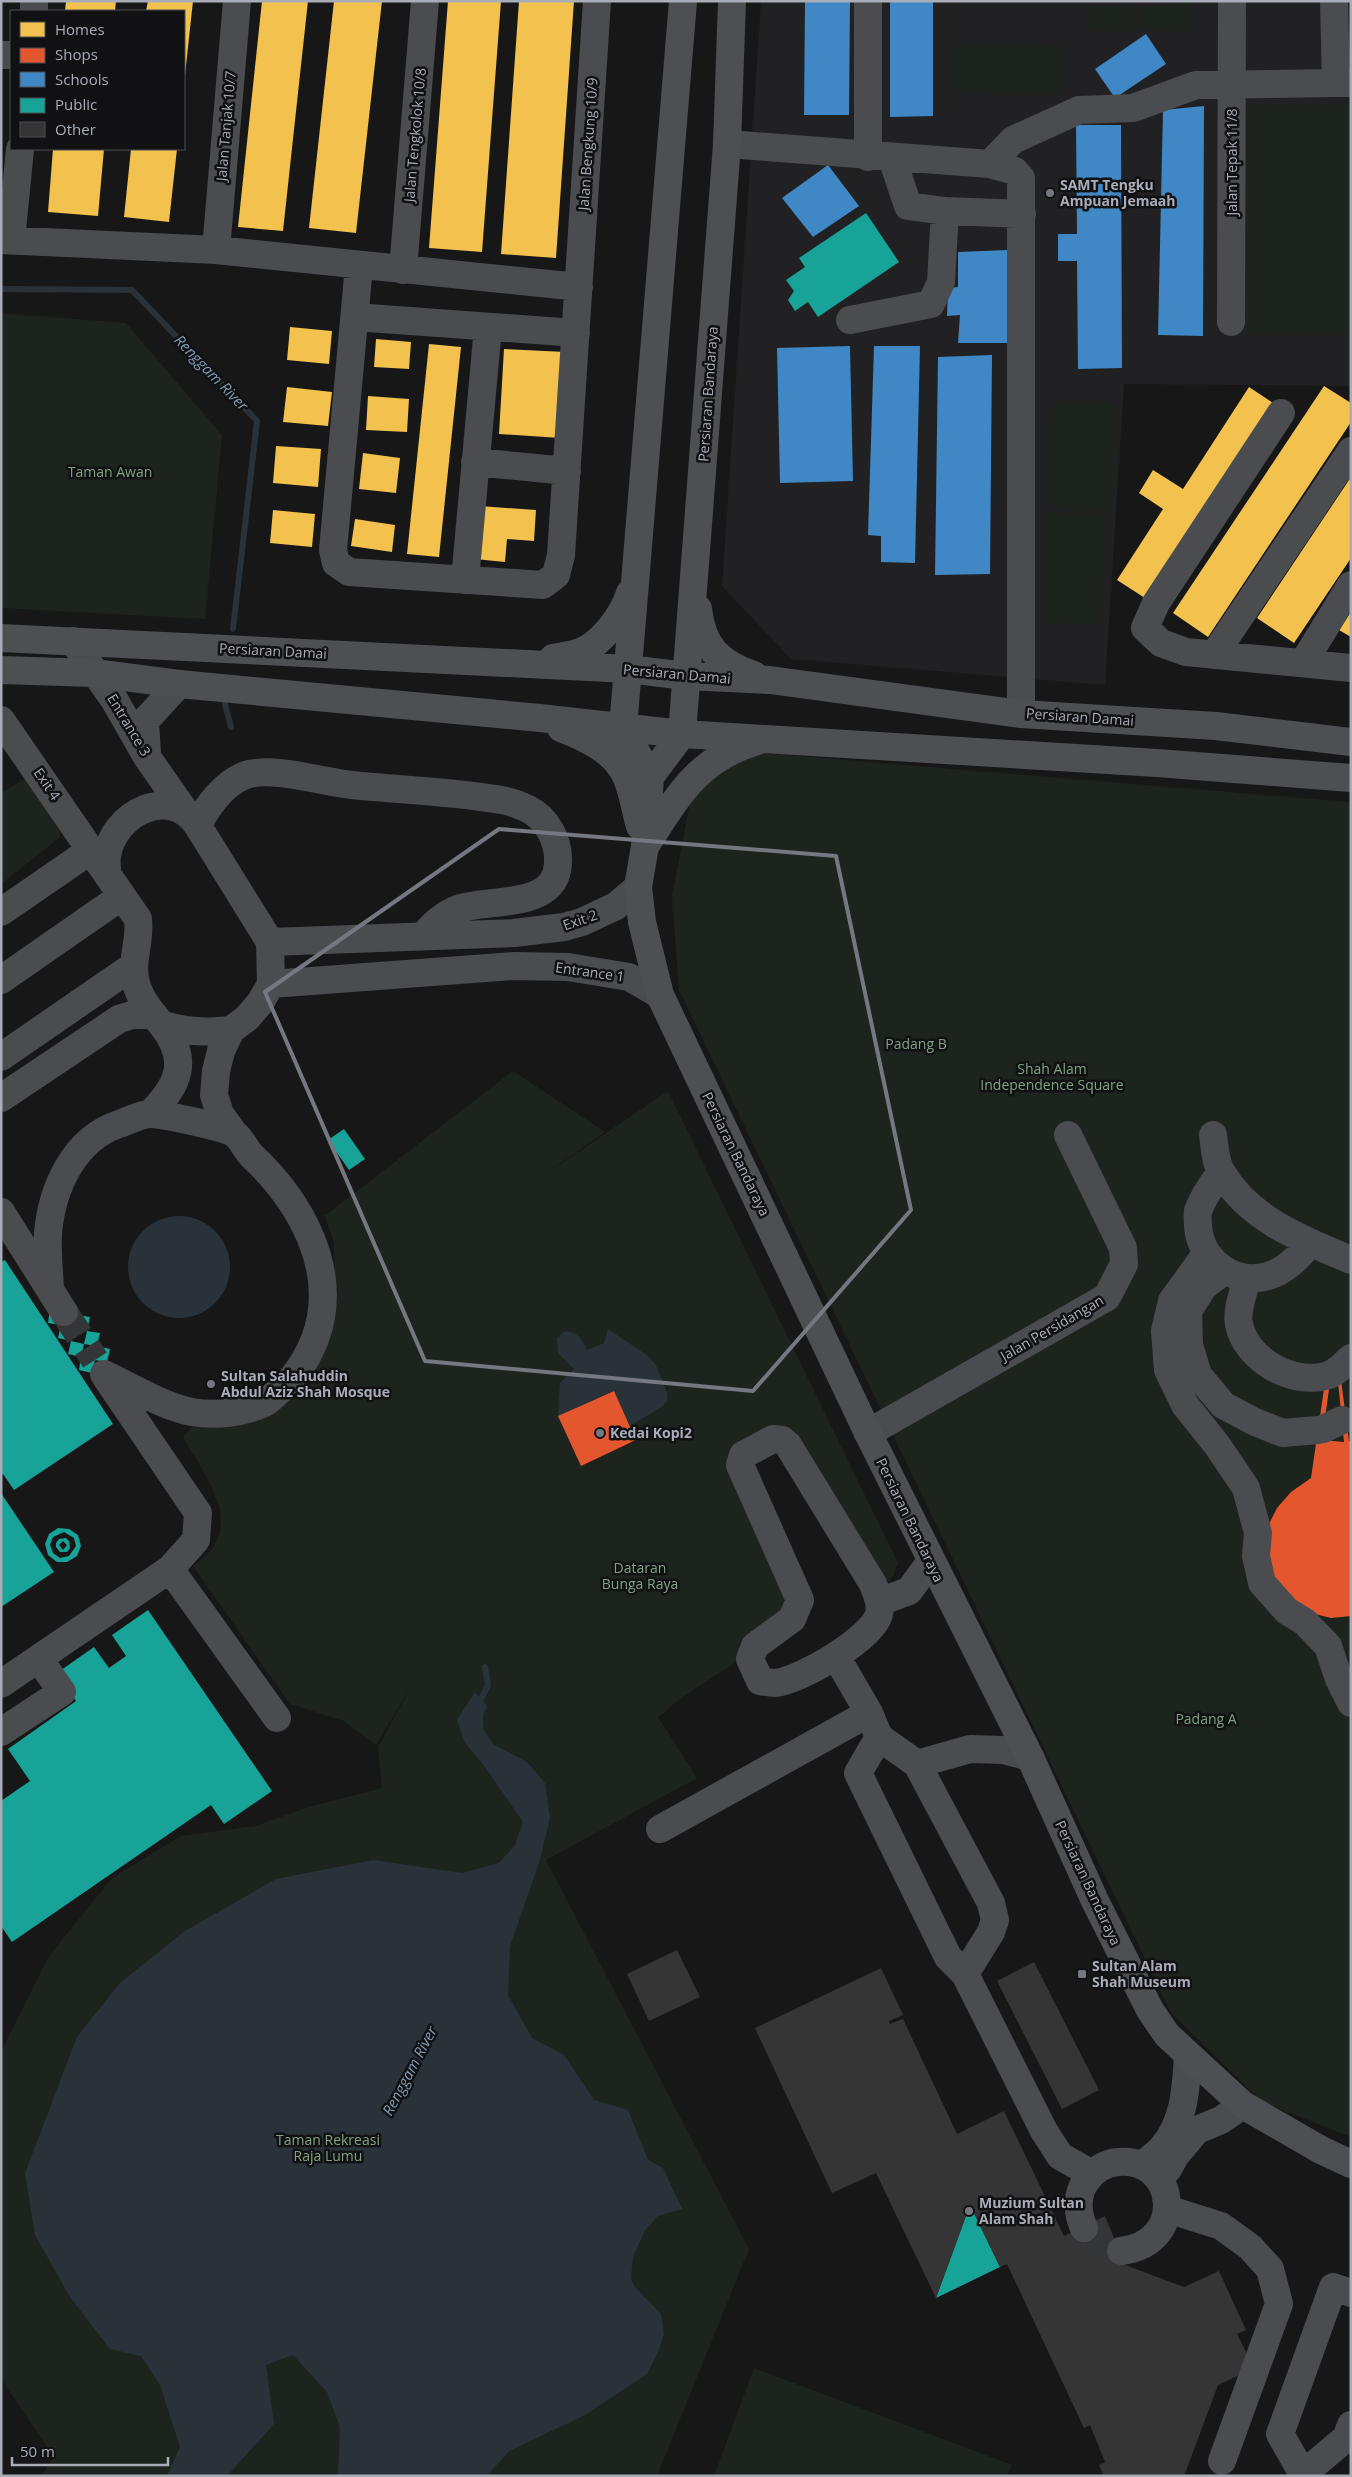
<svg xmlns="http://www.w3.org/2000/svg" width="1352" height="2477" font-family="'Open Sans',sans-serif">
<rect width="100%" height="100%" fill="#171717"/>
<!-- built -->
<path fill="#212123" d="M761,1H1351V386L1124,384L1105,685L791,659L722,586Z"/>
<!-- green -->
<path fill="#1d241e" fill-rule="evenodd" d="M1188,3L1187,32L1142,30L1141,6Z
M1087,7L1133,8V32L1086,30Z
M956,44L1062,47L1058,95L955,91Z
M1242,105H1351V333H1241Z
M1,313L126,323L222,435L205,619L1,608Z
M1053,401L1114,404L1110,510L1050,507Z
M1045,513L1106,514L1100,624L1043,623Z
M737,751L1351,802V2137L1262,2102L1171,2013L679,990L672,896L690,802Z
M34,773L63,818L59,838L1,884V793Z
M513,1071L605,1132L531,1184L668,1091L898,1563L893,1576L879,1595L794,1446L747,1449L795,1601L741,1659L684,1696L658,1717L697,1778L546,1860L749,2249L657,2476H41L54,2457L1,2379V2052L49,1956L112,1878L181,1836L255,1826L309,1807L382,1788L378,1747L412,1685L376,1745L344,1721L290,1704L193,1566C249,1528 207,1480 183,1437L202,1417L265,1410L335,1285L334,1242L324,1214L326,1215ZM609,1330L647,1355L656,1365L662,1407L630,1426L636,1441L581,1466L575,1369L587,1350L604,1343Z
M754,2368L1012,2465L1007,2476H714Z"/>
<!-- water -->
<path fill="#2a3239" d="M128 1267a51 51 0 1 1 102 0a51 51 0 1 1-102 0Z
M608,1329L647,1355L656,1365L667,1393V1401L662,1407L630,1426L613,1391L558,1416L560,1383L574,1369L558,1353L557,1338L565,1331C579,1333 581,1338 587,1350L604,1343Z
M475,1692L487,1706L483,1715V1729L493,1744L527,1762L545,1783L550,1818L539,1863L510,1946L508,1995L532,2038L564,2055L594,2100L628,2110L648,2160L663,2168L682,2209L658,2216L645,2230L633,2257L631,2278L634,2286L661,2314L664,2334L659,2350L647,2374L585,2415L509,2451L487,2476H338L340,2427L327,2392L293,2355L266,2365L274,2424L227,2476H167L180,2447L160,2385L141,2356L110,2349L70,2297L35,2235L25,2173L77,2037L120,1983L185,1931L276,1879L373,1860L462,1873L499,1863L515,1845L523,1822L483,1764L465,1743L457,1720Z"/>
<!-- homes -->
<path fill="#f2c14e" d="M66,1H116L115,11H65Z
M148,1H193L185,75L184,11H146Z
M262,1H308L283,231L238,227Z
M334,1H382L356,233L309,228Z
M448,1H501L482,252L429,248Z
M519,1H574L556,258L501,254Z
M53,149H104L98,216L48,212Z
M131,149H177L169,222L124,217Z
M290,327L332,331L329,364L287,360Z
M376,339L411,342L409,369L374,367Z
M429,344L461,347L439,557L407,554Z
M504,349L566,352L560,438L499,434Z
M1324,386L1351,403V422L1208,637L1173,613Z
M287,387L332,392L328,426L283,422Z
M1249,387L1276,405L1148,600L1117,580L1163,509L1139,493L1153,470L1183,489Z
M368,396L409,399L407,432L366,430Z
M276,446L321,449L318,487L273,483Z
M363,453L400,458L396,493L359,489Z
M1351,477V558L1294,643L1257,618Z
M479,506L536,510L534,541L507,539L505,562L475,559Z
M273,510L315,514L312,547L270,543Z
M355,519L395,525L392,552L351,546Z
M1351,612V637L1339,630Z"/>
<!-- shops -->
<path fill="#e4572e" d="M1341,1380L1349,1441H1351V1616L1331,1618L1307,1612L1271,1580L1265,1553L1269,1524L1277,1508L1291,1492L1311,1478L1325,1382H1330L1322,1440L1344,1442L1338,1381Z
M614,1391L636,1440L581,1466L558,1416Z"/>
<!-- schools -->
<path fill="#3f88c5" d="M805,1H850L849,115H804Z
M890,1H933V116L890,117Z
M1146,34L1166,64L1115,98L1095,69Z
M1204,106L1203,336L1158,335L1163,110Z
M1076,125H1121L1122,368L1078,369L1077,261H1058V234H1077Z
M828,165L859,206L813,237L782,198Z
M1008,250V343H958L960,315L947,316L948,288L958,287V252Z
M850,346L853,481L780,483L777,348Z
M874,346H920L915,563L881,562V536L868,535Z
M992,355L990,574L935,575L938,357Z"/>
<!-- public -->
<path fill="#17a398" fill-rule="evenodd" d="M866,213L899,262L818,317L808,302L795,311L788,300L794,291L786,280L805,267L799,258Z
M344,1129L365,1159L349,1170L328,1140Z
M5,1260L113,1424L14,1490L3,1474L1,1475V1262Z
M50,1309L64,1312L61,1325L74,1328L71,1341L84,1344L81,1357L95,1360L92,1373L79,1370L81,1357L68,1354L71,1341L58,1338L61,1325L48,1323Z
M77,1315L90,1317L87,1331L100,1333L97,1346L84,1344L87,1331L74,1328Z
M97,1346L110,1349L107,1362L95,1360Z
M1,1493L54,1572L1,1607Z
M58,1528L69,1529L78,1535L81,1546L77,1556L67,1562H57L48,1555L45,1544L49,1534ZM64,1532L74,1538L76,1546L69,1556L60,1558L53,1553L50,1545L53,1537Z
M66,1538L69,1541L70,1548L67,1552H60L56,1547V1543L59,1539ZM63,1541L67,1545L63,1550L59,1545Z
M148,1610L272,1791L224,1824L211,1805L12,1942L1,1926V1801L30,1781L8,1749L76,1701L57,1673L94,1647L109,1668L126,1656L112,1635Z
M970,2205L1000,2267L936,2298Z"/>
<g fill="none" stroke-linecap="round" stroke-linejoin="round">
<!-- stream -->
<path stroke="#2a3239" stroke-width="6" d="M1,289L132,290L257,421L233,629
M225,704L231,727
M478,1705L488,1685L485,1667"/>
</g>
<!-- building -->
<path fill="#353536" d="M677,1950L700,1997L649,2021L627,1974Z
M1034,1962L1099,2090L1062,2109L997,1981Z
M881,1968L903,2015L889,2021L890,2024L903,2019L957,2134L1004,2111L1064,2236L1105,2216L1125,2265L1184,2287L1219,2271L1246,2330L1237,2334L1254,2368L1218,2385L1184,2476H1104L1099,2465L1105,2462L1090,2425L1084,2428L1007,2264L1000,2267L970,2205L936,2298L876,2173L832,2193L755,2028Z"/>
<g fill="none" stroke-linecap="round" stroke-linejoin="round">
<!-- minor-tunnel -->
<path stroke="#343537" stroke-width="28" stroke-dasharray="28 14" stroke-linecap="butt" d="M64,1312L95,1360
M1084,2228C1093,2242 1105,2249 1121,2251"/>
<!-- minor -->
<path stroke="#4b4c50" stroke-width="28" d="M868,1V157
M1334,1L1336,83H1351
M34,11V1
M1,55H11
M727,144L990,164L1015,171L1021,178V714
M892,158L908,206L945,211L1022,214
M990,164L1013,140L1079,110L1133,108L1196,85L1336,83
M1,240L216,250L579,287
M11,240L20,149
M216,250L237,1
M359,266L333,550L336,563L349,572L543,585L556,575L561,555L597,1
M403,270L425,1
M355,317L576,333
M850,320L931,304L941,282L945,211
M1231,322L1232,1
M1281,413L1156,603L1145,628L1161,643L1186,652L1351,668
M475,462L567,471
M465,580L488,327
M73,641L115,701L147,757L184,810
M1214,655L1351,451
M1303,663L1351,585
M1,720L138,919C141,941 130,961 136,983C140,999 151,1012 162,1025C190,1060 179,1085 150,1114
M147,754L145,721L179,684
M198,826C206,807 223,785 243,776C270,765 323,782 352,785C399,790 448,791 495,799C506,800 518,804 528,809C547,818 559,841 558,862C557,912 485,897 455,910C441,916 432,925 423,936
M108,876C107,870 106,862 107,856C113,813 171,784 198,826L270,942L271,984L260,1003L247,1018L231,1030L221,1051L216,1071L214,1095L220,1114L233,1132
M1,912L91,850
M270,942L514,933L564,927L582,922L616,906L638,887
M1,980L122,896
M271,984L514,966L568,967L629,977L660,995
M163,1025C186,1032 207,1033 231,1030
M1,1057L133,966
M1,1098L119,1019L132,1015H153
M1213,1135C1215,1148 1215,1162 1222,1173C1250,1220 1303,1240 1351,1260
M1221,1172C1212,1184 1203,1197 1198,1211C1197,1216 1198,1222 1198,1226C1200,1260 1234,1286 1268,1276C1286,1271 1299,1256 1310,1244
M1,1212L64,1312
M1206,1254L1172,1301L1165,1331L1168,1370L1185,1405L1217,1445L1246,1488L1258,1533L1256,1556L1262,1583L1287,1611L1305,1622L1328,1646L1339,1679L1351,1703
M1224,1271L1204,1286L1188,1311L1189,1345L1198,1375L1223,1405L1255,1422L1283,1433L1318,1430
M1247,1278C1244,1291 1236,1311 1239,1324C1246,1360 1292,1385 1326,1376C1334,1374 1344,1365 1351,1358
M50,1289C49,1270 47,1251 48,1233C52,1188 74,1139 119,1124C128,1121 139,1115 149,1114C160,1113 221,1127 232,1132C240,1136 246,1150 252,1156C301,1202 340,1271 315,1339C307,1359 296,1377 279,1391C274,1395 269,1401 264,1403C243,1413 215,1416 192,1412C162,1406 132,1387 104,1374
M1323,1429L1342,1420
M868,1433L1107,1297L1124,1264L1123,1248L1068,1135
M773,1439L782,1440L788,1445L873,1584C876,1593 882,1604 879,1614C873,1638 800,1681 775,1683C771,1683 765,1682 760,1681L750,1659L755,1646L792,1619L800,1600L740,1465L743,1455Z
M170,1569L277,1718
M879,1602L909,1591L931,1561
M836,1656L869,1713L879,1737L858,1773L948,1957L965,1974L1044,2131L1060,2156L1092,2174
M1,1684L170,1569L196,1540L198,1513L105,1376
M1,1732L62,1692L39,1659
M879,1737L917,1764L991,1903L995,1920L991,1932L965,1974
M917,1764L970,1749L1003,1750L1030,1757
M660,1829L869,1713
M1142,2165C1148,2160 1157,2154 1162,2148C1185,2122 1186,2087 1188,2055
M1168,2169L1175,2156L1197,2130L1221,2120L1243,2105
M1167,2209L1221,2226L1250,2247L1270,2269L1279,2304L1222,2461
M1084,2228C1077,2213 1076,2195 1086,2181C1094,2170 1106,2163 1118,2162C1176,2156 1189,2243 1121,2251
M1301,2476L1346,2438L1351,2425
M1304,2476L1280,2434L1333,2287L1351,2293"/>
<!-- major -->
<path stroke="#4d4f52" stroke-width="28" d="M683,1L623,728L650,777L645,846L638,887L642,922L660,995L868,1433L1030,1757L1095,1901L1150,2010L1167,2035L1243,2105L1321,2150L1351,2164
M698,609C702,646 719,664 754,675
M1,638L628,669L686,676L770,680L1021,714L1216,726L1351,742
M553,658C562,656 572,655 580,652C602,644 623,615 630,593
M1,670L94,673L179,684L540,718L682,734L1157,763L1351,778
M561,728C586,738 614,750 626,776C633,791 635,810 640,826
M650,777L682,734L727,144L732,1
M646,845C678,796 697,759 757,741"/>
</g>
<!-- marked area -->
<path fill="none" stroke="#757880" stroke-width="4" stroke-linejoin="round" d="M499,829L836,856L911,1210L753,1391L425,1361L265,992Z"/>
<!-- markers -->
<g fill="#757880" stroke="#111113" stroke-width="2">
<circle cx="1050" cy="193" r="5"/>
<circle cx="211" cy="1384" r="5"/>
<circle cx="600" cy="1433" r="5"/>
<rect x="1077" y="1969" width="10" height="10" rx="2.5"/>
<circle cx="969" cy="2211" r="5"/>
</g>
<g text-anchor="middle" stroke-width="5" stroke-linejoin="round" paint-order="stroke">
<!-- street labels -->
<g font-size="14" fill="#a8adb8" stroke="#111113">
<text transform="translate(226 126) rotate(-85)" y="5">Jalan Tanjak 10/7</text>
<text transform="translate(415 135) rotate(-85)" y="5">Jalan Tengkolok 10/8</text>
<text transform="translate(588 144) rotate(-86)" y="5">Jalan Bengkung 10/9</text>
<text transform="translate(1232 162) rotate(-90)" y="5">Jalan Tepak 11/8</text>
<text transform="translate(708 394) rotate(-86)" y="5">Persiaran Bandaraya</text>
<text transform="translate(273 651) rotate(3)" y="5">Persiaran Damai</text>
<text transform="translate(677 674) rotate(5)" y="5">Persiaran Damai</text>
<text transform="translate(1080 717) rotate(4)" y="5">Persiaran Damai</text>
<text transform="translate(129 725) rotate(59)" y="5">Entrance 3</text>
<text transform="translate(47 784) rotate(56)" y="5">Exit 4</text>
<text transform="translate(580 920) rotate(-19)" y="5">Exit 2</text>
<text transform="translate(590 972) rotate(8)" y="5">Entrance 1</text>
<text transform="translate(736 1154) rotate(64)" y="5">Persiaran Bandaraya</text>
<text transform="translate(1052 1328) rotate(-30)" y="5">Jalan Persidangan</text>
<text transform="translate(910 1520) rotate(64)" y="5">Persiaran Bandaraya</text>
<text transform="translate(1088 1883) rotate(65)" y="5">Persiaran Bandaraya</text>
</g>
<!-- poi labels -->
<g font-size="14" font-weight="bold" fill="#a8adb8" stroke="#111113" text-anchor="start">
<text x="1060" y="190">SAMT Tengku<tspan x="1060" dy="16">Ampuan Jemaah</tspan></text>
<text x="221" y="1381">Sultan Salahuddin<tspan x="221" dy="16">Abdul Aziz Shah Mosque</tspan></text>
<text x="610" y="1438">Kedai Kopi2</text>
<text x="1092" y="1971">Sultan Alam<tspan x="1092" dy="16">Shah Museum</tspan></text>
<text x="979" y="2208">Muzium Sultan<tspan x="979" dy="16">Alam Shah</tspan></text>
</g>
<!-- park labels -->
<g font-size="14" fill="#7fa381" stroke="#111113">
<text x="110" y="477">Taman Awan</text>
<text x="916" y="1049">Padang B</text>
<text x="1052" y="1074">Shah Alam<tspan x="1052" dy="16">Independence Square</tspan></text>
<text x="640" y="1573">Dataran<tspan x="640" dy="16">Bunga Raya</tspan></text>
<text x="1206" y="1724">Padang A</text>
<text x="328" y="2145">Taman Rekreasi<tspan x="328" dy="16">Raja Lumu</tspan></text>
</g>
<!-- water labels -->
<g font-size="15" font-style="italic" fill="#7f9bb3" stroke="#111113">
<text transform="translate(211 373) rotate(46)" y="5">Renggam River</text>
<text transform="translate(410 2071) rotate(-62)" y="5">Renggam River</text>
</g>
</g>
<!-- border -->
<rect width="1352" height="2477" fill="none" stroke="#a8adb8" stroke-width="5"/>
<!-- legend -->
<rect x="10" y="10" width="175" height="140" fill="#111113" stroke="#4d4f55"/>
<rect x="20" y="22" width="25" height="15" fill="#f2c14e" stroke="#4d4f55"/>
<text x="55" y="35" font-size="15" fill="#a8adb8">Homes</text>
<rect x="20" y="48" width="25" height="15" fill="#e4572e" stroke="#4d4f55"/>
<text x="55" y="60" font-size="15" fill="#a8adb8">Shops</text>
<rect x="20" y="72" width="25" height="15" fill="#3f88c5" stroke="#4d4f55"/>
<text x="55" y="85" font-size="15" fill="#a8adb8">Schools</text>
<rect x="20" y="98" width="25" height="15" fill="#17a398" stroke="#4d4f55"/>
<text x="55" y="110" font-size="15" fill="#a8adb8">Public</text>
<rect x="20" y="122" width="25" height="15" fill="#353536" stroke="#4d4f55"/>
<text x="55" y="135" font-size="15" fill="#a8adb8">Other</text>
<!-- scale -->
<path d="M12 2457v8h156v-8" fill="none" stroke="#a8adb8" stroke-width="2.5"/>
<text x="20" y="2457" font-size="15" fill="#a8adb8" stroke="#111113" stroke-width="4" paint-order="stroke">50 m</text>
</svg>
